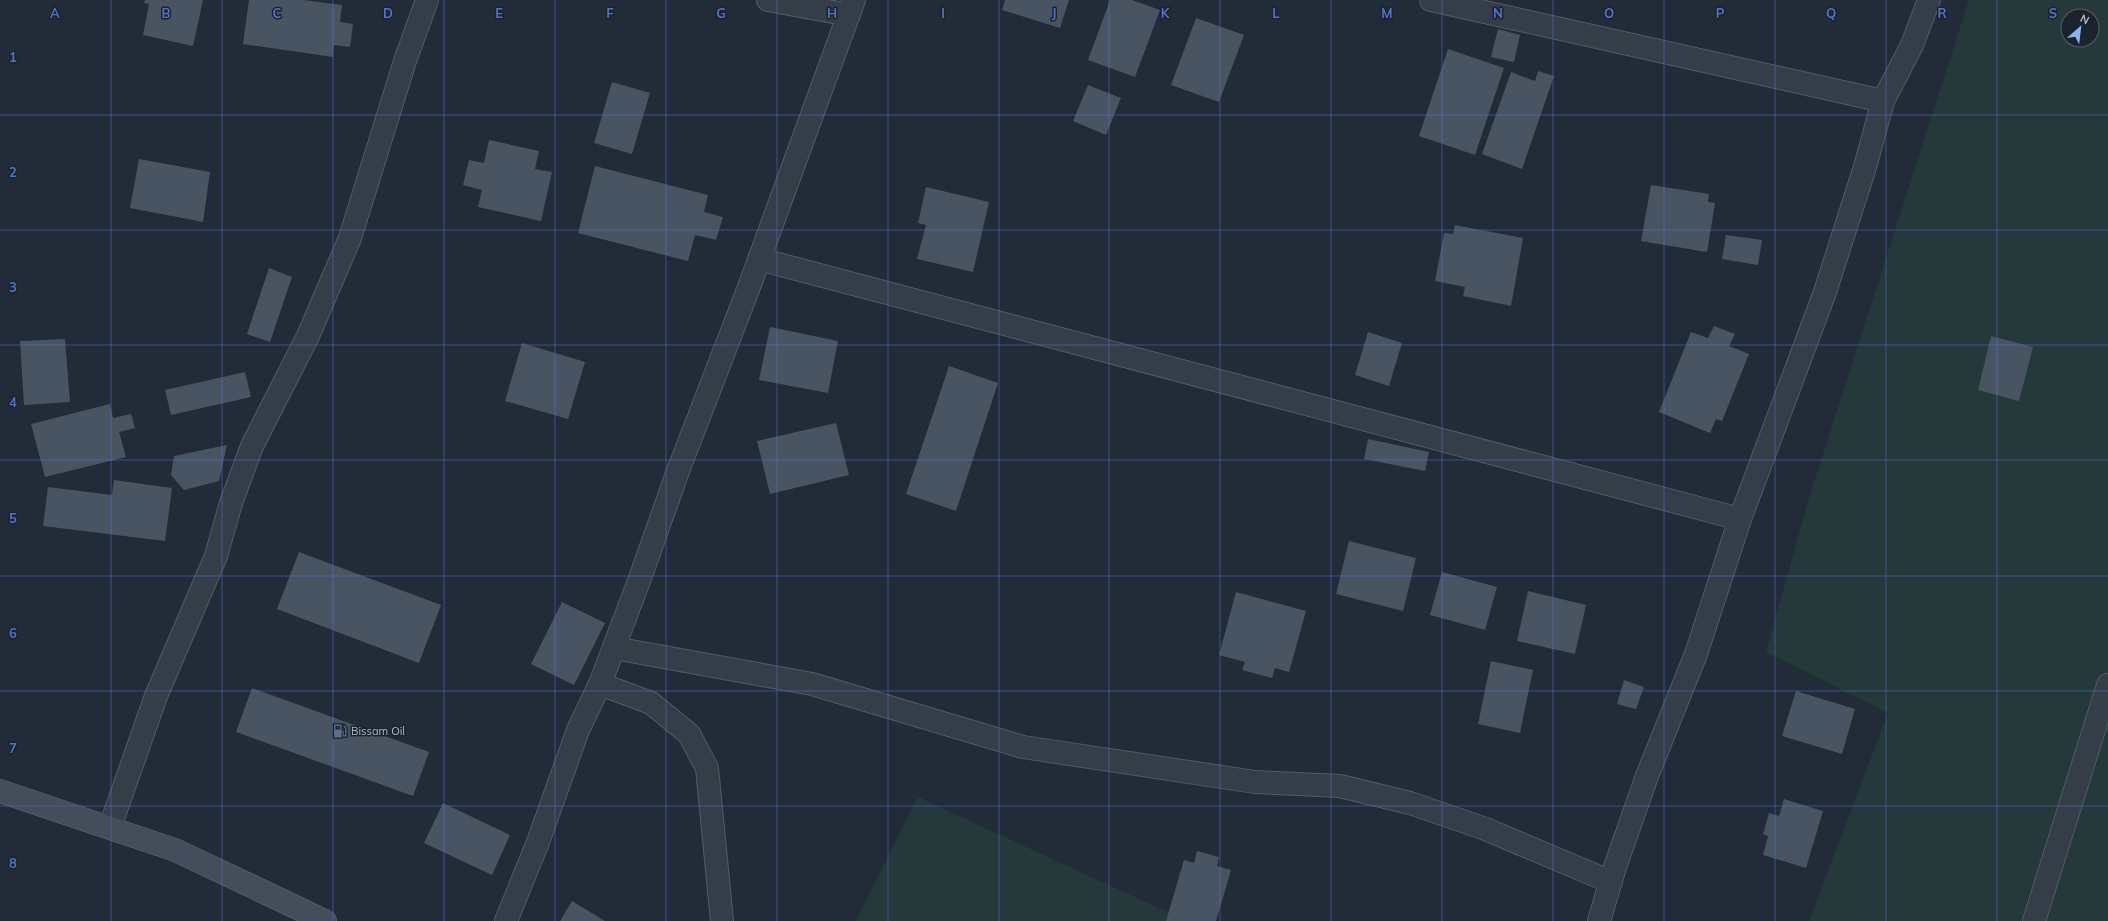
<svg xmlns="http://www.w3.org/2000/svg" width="2108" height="921" font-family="Mulish,sans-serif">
<rect width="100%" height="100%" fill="#222c38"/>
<!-- green -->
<path fill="#25393a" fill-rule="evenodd" d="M1969,0H2108V921H1809L1888,713L1766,652L1809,498ZM2068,16H2092V40H2068Z
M918,797L1187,921H856Z"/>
<!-- building -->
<path fill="#485462" d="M145,0H203L193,46L143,35L149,4L144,3Z
M249,0H303L342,5L340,22L353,24L350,47L334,45L333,57L243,44Z
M1005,0H1069L1060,28L1002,10Z
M1110,0H1132L1160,10L1135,77L1088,60Z
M1196,18L1244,35L1219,102L1171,85Z
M1498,29L1520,35L1514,62L1491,57Z
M1448,49L1504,68L1475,155L1419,136Z
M1538,71L1554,76L1522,169L1482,154L1511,72L1535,81Z
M612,82L650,93L632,154L594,143Z
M1088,85L1121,98L1106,135L1073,121Z
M489,140L539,151L535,169L552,172L541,221L478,207L482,190L463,185L469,160L484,163Z
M139,159L210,172L203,222L130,208Z
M595,166L708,195L704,212L723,217L716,240L695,235L688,261L578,233Z
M1651,185L1709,194L1708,202L1715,203L1707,252L1641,241Z
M926,187L989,202L973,272L917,259L926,225L918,223Z
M1455,225L1523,238L1511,306L1463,296L1465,287L1435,281L1444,233L1453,234Z
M1726,235L1762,240L1758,265L1722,259Z
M269,268L292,277L270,342L247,334Z
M1714,326L1735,334L1729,346L1749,354L1722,421L1716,419L1710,433L1659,412L1691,332L1708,338Z
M770,327L838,341L828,393L759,380Z
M1368,332L1402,343L1389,386L1355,375Z
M1991,336L2033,347L2019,401L1978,390Z
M65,339L70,402L24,405L20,341Z
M522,343L585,362L568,419L505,401Z
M949,366L998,383L956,511L906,494Z
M245,372L251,397L171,415L165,390Z
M110,404L113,418L131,414L135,428L119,432L126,457L45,477L31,424Z
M836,423L849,475L770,494L757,441Z
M1368,439L1429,452L1425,471L1364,459Z
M227,445L219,481L184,490L171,475L174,456Z
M114,480L172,488L165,541L43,526L48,487L112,495Z
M1349,541L1416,558L1403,611L1336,594Z
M299,552L441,605L419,663L277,609Z
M1442,572L1497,587L1485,630L1430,615Z
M1528,591L1586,605L1575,654L1517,641Z
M1236,592L1306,611L1289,672L1275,668L1272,678L1242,670L1245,662L1219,655Z
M562,602L605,623L574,685L531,664Z
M1491,661L1533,670L1520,733L1478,724Z
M1624,680L1644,687L1636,709L1617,704Z
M252,688L429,752L413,796L236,732Z
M1796,691L1855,709L1842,754L1782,736Z
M1784,799L1823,811L1806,868L1763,855L1768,836L1763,834L1769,813L1779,816Z
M443,803L510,835L492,875L424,843Z
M1197,851L1219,857L1217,866L1231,870L1216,921H1166L1184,860L1194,863Z
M572,901L605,921H560Z"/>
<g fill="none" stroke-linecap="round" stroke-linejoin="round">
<!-- minor casing -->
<g stroke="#535c66" stroke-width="24">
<path id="minor" d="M768,0L849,15
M1431,0L1883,101
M759,259L1740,519
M614,648L812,684L1023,747L1255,782L1340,786L1410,803L1483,828L1611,882
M600,684L651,703L689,734L707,768L722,921
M110,827L156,696L216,556L231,503L252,446L308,336L350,238L405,61L427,0
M506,921L538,842L578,730L600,684L639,581L678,471L749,287L854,0
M1599,921L1615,867L1647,776L1696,654L1740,519L1825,292L1865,167L1883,101L1912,45L1929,0
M2034,921L2108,685"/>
</g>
<!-- secondary casing -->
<g stroke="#535c66" stroke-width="24">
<path id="secondary" d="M0,791L175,850L325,921"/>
</g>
<!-- minor -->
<use href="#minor" stroke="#353e48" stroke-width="22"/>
<!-- secondary -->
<use href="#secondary" stroke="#434d5b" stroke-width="22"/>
</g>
<!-- grid -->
<path fill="none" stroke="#5073d1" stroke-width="1" stroke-opacity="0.55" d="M111,0V921M222,0V921M333,0V921M444,0V921M555,0V921M666,0V921M777,0V921M888,0V921M999,0V921M1109,0V921M1220,0V921M1331,0V921M1442,0V921M1553,0V921M1664,0V921M1775,0V921M1886,0V921M1997,0V921M0,115H2108M0,230H2108M0,345H2108M0,460H2108M0,576H2108M0,691H2108M0,806H2108"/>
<!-- icons -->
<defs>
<g id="fuel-bare" transform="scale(1.08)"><path d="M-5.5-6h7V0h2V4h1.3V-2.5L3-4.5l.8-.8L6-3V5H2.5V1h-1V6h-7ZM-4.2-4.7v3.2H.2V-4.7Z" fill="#5c6f8a" stroke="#1b232d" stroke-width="2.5" paint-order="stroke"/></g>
</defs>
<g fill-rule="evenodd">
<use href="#fuel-bare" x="340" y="731"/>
</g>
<g text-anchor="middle" stroke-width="3" stroke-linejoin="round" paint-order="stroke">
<!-- poi labels -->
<g font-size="11" fill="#b0b9c5" stroke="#1b232d" text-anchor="start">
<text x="351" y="735">Bissam Oil</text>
</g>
</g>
<g font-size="13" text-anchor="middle" font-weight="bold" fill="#5073d1" stroke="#1b232d" stroke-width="3" stroke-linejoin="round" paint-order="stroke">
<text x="55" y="18">A</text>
<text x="166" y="18">B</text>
<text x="277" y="18">C</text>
<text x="388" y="18">D</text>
<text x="499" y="18">E</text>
<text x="610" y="18">F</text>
<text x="721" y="18">G</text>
<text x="832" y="18">H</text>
<text x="943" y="18">I</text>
<text x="1054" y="18">J</text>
<text x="1165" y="18">K</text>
<text x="1276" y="18">L</text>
<text x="1387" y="18">M</text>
<text x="1498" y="18">N</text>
<text x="1609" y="18">O</text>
<text x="1720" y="18">P</text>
<text x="1831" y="18">Q</text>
<text x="1942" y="18">R</text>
<text x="2053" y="18">S</text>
<text x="13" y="62">1</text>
<text x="13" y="177">2</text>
<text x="13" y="292">3</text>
<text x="13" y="407">4</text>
<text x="13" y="523">5</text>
<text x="13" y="638">6</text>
<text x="13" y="753">7</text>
<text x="13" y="868">8</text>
</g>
<!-- north arrow -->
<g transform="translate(2080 28) rotate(28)"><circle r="19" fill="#1b232d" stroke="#575f6a"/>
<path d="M0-3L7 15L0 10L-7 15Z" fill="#86b6f3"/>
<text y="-6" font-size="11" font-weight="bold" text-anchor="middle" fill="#b0b9c5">N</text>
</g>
</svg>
